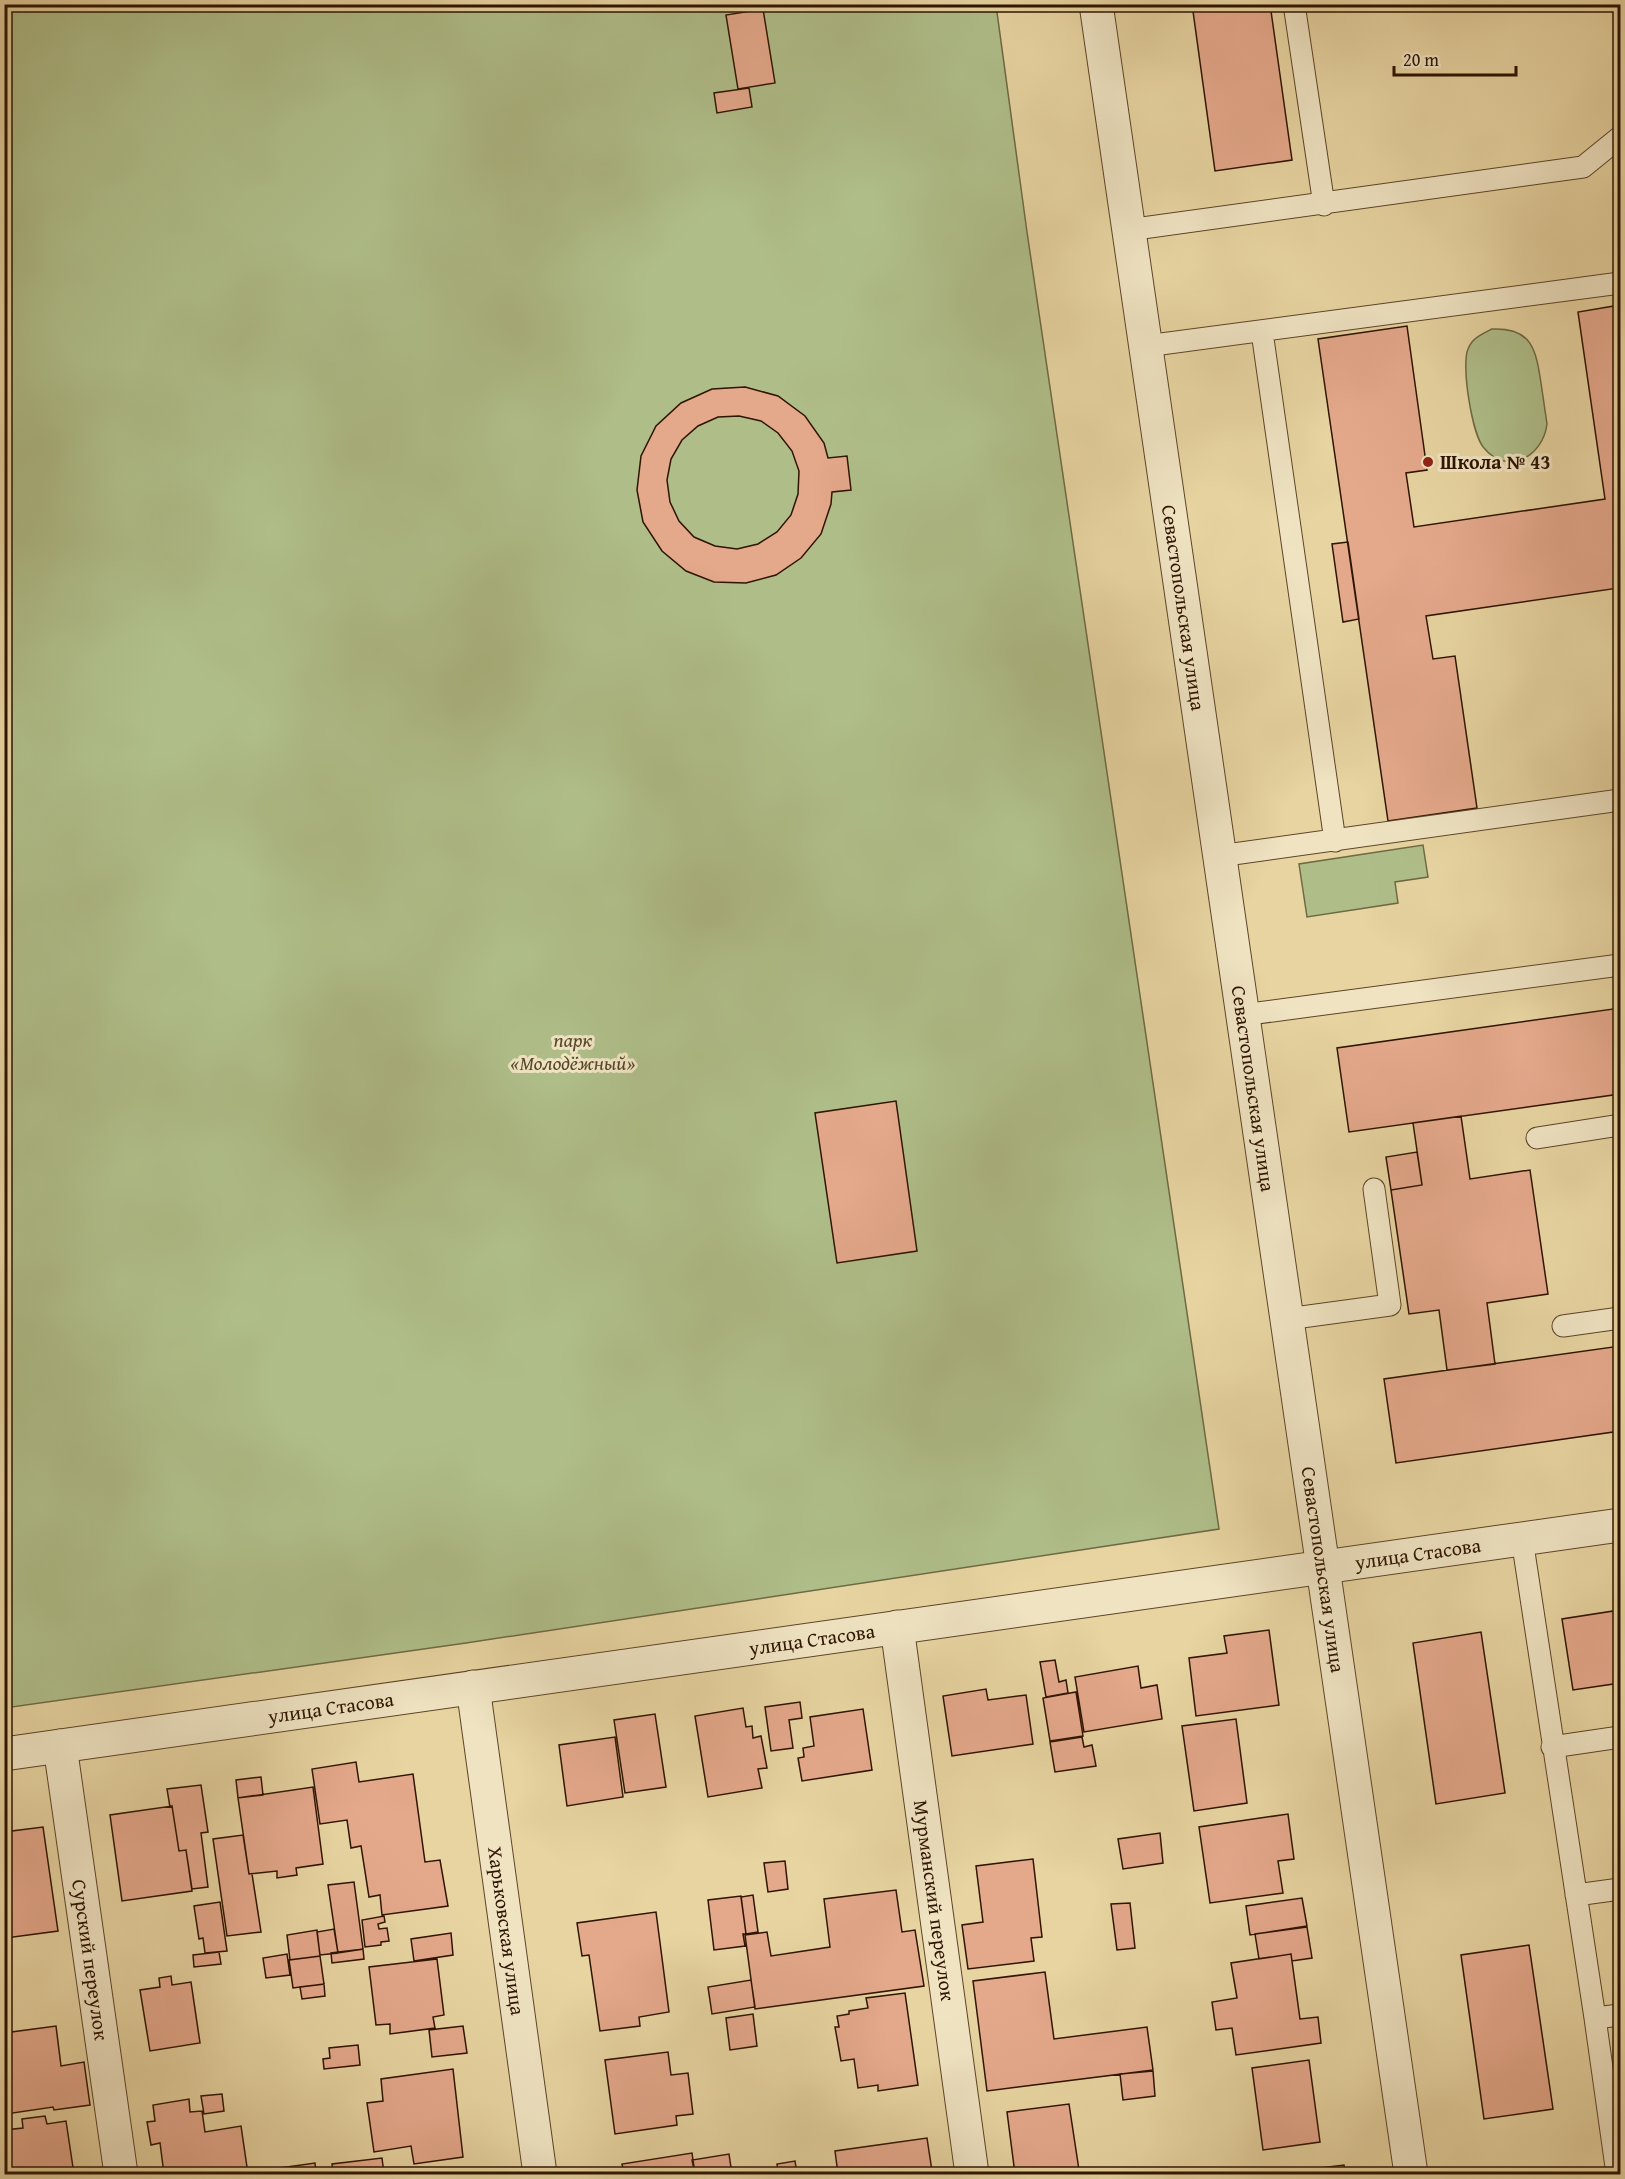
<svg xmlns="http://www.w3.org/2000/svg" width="1625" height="2179" font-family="'Gentium Book Plus',serif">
<rect width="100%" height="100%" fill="#e7d4a1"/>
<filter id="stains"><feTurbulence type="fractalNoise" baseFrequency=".00333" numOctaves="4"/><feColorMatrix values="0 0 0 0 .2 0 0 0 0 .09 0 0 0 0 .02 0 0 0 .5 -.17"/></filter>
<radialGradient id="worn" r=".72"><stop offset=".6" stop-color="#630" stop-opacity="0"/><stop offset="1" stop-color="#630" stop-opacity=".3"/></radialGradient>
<!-- green -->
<path fill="#afbe89" stroke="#6f6944" stroke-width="1.5" d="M4,5H996L1027,232L1219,1529L466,1643L5,1708Z
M1492,329C1532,327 1536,350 1541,383C1543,397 1545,411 1547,424C1543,457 1507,476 1484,448C1472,435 1461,365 1468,349C1472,338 1482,334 1492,329Z
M1423,845L1428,877L1395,882L1398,903L1307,917L1299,864Z"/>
<!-- building -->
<path fill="#e4a88b" stroke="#2f1400" stroke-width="1.5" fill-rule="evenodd" d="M1192,4H1270L1292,160L1215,171Z
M763,9L775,83L738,89L726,15Z
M749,88L752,107L717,113L714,93Z
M1620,305V601L1618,588L1426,616L1433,659L1455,656L1477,808L1388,821L1318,339L1407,326L1427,470L1406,473L1414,527L1605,499L1578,312Z
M745,387L778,396L805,416L824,443L828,458L847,456L851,490L832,492L831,504L821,534L801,558L776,575L746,583L714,582L686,571L662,551L643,522L637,490L641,456L656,426L681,403L712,389ZM739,416L761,421L778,433L792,451L799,471L798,494L791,515L777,532L758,544L737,549L715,546L694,537L679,521L670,502L667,480L671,459L682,440L698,426L718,417Z
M1348,542L1359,619L1343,622L1332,544Z
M1620,1008V1094L1349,1132L1337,1048Z
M896,1101L917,1251L837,1263L815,1113Z
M1461,1116L1470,1179L1530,1170L1548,1294L1487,1303L1495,1364L1447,1370L1439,1310L1409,1314L1391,1190L1422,1185L1413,1123Z
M1417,1152L1422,1185L1391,1190L1386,1157Z
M1620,1346V1431L1396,1463L1384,1379Z
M1620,1610V1683L1573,1690L1562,1619Z
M1269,1630L1279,1705L1196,1716L1189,1658L1227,1653L1224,1636Z
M1481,1632L1505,1793L1436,1804L1413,1643Z
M1055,1660L1059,1682L1066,1680L1068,1693L1046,1697L1040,1662Z
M1138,1666L1141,1688L1157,1685L1162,1719L1084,1732L1075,1677Z
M986,1689L988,1700L1026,1695L1033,1744L952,1756L943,1696Z
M1076,1692L1083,1736L1050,1741L1043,1698Z
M800,1702L802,1718L789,1720L793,1748L771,1751L765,1707Z
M743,1708L746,1727L752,1726L753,1738L761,1736L767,1768L758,1769L762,1788L708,1797L695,1716Z
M863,1709L872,1770L802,1781L798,1758L804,1757L803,1748L814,1746L810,1717Z
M655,1714L666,1787L625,1793L614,1720Z
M1236,1719L1247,1803L1194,1811L1182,1726Z
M615,1737L623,1797L567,1806L559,1745Z
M1082,1737L1084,1747L1092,1745L1096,1766L1055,1772L1050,1742Z
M356,1762L359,1782L413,1774L425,1862L440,1860L448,1906L382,1915L380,1895L369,1897L361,1846L351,1848L347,1820L320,1824L312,1769Z
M261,1777L263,1795L238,1798L236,1780Z
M201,1785L208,1832L201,1833L208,1887L192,1889L186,1850L179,1851L172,1806L170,1807L167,1789Z
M313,1787L323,1864L296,1868L297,1875L277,1878V1871L249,1874L238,1798Z
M172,1806L179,1851L186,1850L192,1891L122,1901L110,1815Z
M1288,1814L1294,1859L1278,1861L1283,1893L1210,1903L1199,1827Z
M43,1827L58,1931L6,1938L4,1832Z
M1160,1833L1163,1863L1123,1869L1118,1839Z
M243,1835L249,1874H252L261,1932L227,1936L213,1839Z
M1033,1859L1042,1937L1031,1938L1034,1961L968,1969L962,1925L983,1922L976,1866Z
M785,1861L788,1889L768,1892L764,1863Z
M354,1882L363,1949L338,1953L328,1885Z
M896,1890L902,1932L915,1930L924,1986L755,2009L745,1935L767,1932L771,1956L830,1947L824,1899Z
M753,1895L758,1932L746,1934L741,1897Z
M741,1896L746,1934H743L745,1946L714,1950L708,1900Z
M1302,1898L1307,1926L1250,1935L1246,1906Z
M220,1902L227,1951L205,1953L203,1938L199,1939L194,1906Z
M1130,1903L1135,1948L1117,1950L1111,1904Z
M656,1912L669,2012L639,2017L640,2026L600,2031L589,1955L582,1956L577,1923Z
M384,1916L385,1922L378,1924L379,1929L387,1928L389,1941L381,1942V1945L365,1947L362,1920Z
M1307,1927L1312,1958L1292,1961L1291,1954L1259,1959L1255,1934Z
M334,1929L338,1953L320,1955L317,1932Z
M317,1930L320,1956L290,1960L287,1935Z
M451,1933L453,1955L414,1961L411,1939Z
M1529,1945L1553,2109L1484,2119L1461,1955Z
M363,1949L364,1959L332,1963L331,1953Z
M219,1952L221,1964L194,1967L193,1955Z
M287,1954L290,1975L266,1978L263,1958Z
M1291,1954L1300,2019L1318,2017L1321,2043L1236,2055L1232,2028L1216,2030L1212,2002L1237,1998L1231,1963Z
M320,1956L324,1984L293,1988L289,1960Z
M437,1959L444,2015L433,2017L435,2028L390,2034V2024L376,2025L369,1967Z
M1045,1972L1054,2039L1147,2027L1153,2070L987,2091L973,1981Z
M171,1976L172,1985L191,1982L200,2043L150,2051L140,1990L160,1987L159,1978Z
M751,1980L755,2007L712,2014L708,1987Z
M324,1984L325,1996L302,1999L300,1987Z
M905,1993L918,2085L878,2091V2085L858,2088L854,2059L841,2061L835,2027H839L837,2016L849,2014V2011L868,2008L866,1998Z
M753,2014L757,2046L730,2050L726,2018Z
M56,2026L61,2066L84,2062L90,2105L54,2110L53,2107L6,2114L4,2099V2033Z
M463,2026L467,2053L432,2057L429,2030Z
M358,2045L360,2065L324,2069L323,2059L330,2058L329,2048Z
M668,2052L671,2075L688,2073L693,2114L676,2116L677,2125L615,2134L605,2060Z
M1309,2060L1320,2142L1263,2150L1252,2068Z
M453,2069L463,2157L414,2164L411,2146L374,2152L367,2103L383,2101L381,2079Z
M1153,2071L1155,2096L1123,2100L1120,2074Z
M222,2094L224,2111L204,2114L201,2096Z
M189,2099L190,2112L202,2111L205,2132L241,2126L248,2174H164L160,2143L151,2145L147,2122L155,2121L153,2105Z
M1069,2104L1079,2170L1043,2174H1015L1007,2112Z
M45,2116L47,2124L66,2121L74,2174H10L4,2130L23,2128L22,2119Z
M927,2138L932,2171L950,2169L951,2174H838L835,2151Z
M692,2153L695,2174H624L622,2164Z
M729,2154L732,2174H695L692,2160Z
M382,2158L384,2174H333L332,2164Z
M795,2161L797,2174H778L777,2164Z
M315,2163L316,2174H273V2169Z
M1344,2165L1345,2174H1270Z"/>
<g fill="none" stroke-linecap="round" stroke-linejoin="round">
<!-- service casing -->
<g stroke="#5d4428" stroke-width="23">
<path id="service" d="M1294,4L1324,205
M1128,230L1583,167L1620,137
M1262,332L1335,841
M1146,346L1620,283
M1219,856L1620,800
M1242,1015L1620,965
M1537,1138L1620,1125
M1287,1319L1390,1305L1374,1189
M1563,1326L1620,1318
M1522,1539L1595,2018L1620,2015
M1552,1747L1620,1737
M1576,1895L1620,1889
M1595,2018L1617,2174"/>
</g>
<!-- minor casing -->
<g stroke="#5d4428" stroke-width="35">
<g id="minor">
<path id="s1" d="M1096,4L1411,2174"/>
<path id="s2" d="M897,1627L972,2174"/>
<path id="s3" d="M473,1687L540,2174"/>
<path id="s4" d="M60,1746L121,2174"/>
<path id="s5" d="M4,1754L1620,1525"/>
</g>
</g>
<!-- service -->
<use href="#service" stroke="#efe3c2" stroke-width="21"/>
<!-- minor -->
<use href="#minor" stroke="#efe3c2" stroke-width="33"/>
</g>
<!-- markers -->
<circle fill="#8f2418" stroke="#efe3c2" stroke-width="2" cx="1428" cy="462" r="6"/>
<g text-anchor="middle" stroke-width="6" stroke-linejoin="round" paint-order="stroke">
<!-- poi labels -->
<g font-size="20" font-weight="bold" fill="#2f1400" stroke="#efe3c2" text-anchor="start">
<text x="1440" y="469">Школа № 43</text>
</g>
<!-- street labels -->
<g font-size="20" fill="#2f1400" stroke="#efe3c2">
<text dy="7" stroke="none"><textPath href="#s1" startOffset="610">Севастопольская улица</textPath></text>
<text dy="7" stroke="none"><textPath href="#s1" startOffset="1096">Севастопольская улица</textPath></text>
<text dy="7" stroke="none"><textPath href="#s5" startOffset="1428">улица Стасова</textPath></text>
<text dy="7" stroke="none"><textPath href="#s1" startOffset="1582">Севастопольская улица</textPath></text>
<text dy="7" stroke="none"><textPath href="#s5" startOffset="816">улица Стасова</textPath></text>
<text dy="7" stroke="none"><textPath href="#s5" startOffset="330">улица Стасова</textPath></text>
<text dy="7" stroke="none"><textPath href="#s2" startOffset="276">Мурманский переулок</textPath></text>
<text dy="7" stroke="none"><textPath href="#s3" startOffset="246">Харьковская улица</textPath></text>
<text dy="7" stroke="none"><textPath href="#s4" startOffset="216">Сурский переулок</textPath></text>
</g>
<!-- park labels -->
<g font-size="20" font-style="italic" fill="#554729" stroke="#efe3c2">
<text x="573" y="1047">парк<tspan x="573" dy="23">«Молодёжный»</tspan></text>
</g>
</g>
<!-- margin -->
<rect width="1625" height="2179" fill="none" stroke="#e7d4a1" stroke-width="24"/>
<rect x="6" y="6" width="1613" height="2167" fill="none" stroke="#2f1400" stroke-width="3"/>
<rect x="12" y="12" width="1601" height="2155" fill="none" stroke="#2f1400" stroke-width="1.5"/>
<!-- scale -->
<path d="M1394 66v9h122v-9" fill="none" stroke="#2f1400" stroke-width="3"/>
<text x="1403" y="66" font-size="18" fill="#2f1400" stroke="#efe3c2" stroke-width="4.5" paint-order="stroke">20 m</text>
<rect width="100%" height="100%" filter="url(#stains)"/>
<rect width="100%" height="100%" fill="url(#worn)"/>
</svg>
